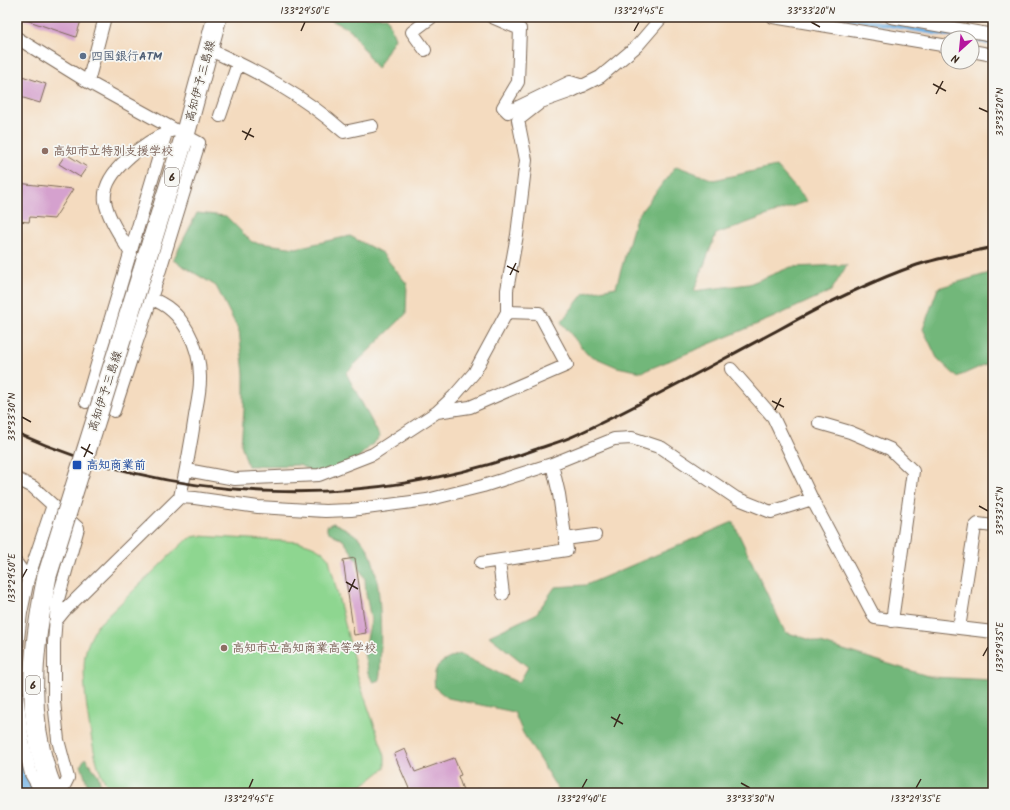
<svg xmlns="http://www.w3.org/2000/svg" width="1010" height="810" font-family="Kalam,'Klee One',sans-serif">
<rect width="100%" height="100%" fill="#f6f6f2"/>
<filter id="ink" filterUnits="userSpaceOnUse"><feTurbulence type="fractalNoise" baseFrequency=".025" numOctaves="2"/><feDisplacementMap in="SourceGraphic" scale="8" xChannelSelector="R" yChannelSelector="G"/><feConvolveMatrix kernelMatrix="1 2 1 2 8 2 1 2 1" color-interpolation-filters="sRGB"/></filter>
<filter id="wash" filterUnits="userSpaceOnUse"><feTurbulence type="fractalNoise" baseFrequency=".012" numOctaves="4" result="noise"/><feDisplacementMap in="SourceGraphic" scale="16" xChannelSelector="R" yChannelSelector="G"/><feGaussianBlur stdDeviation="0.9" result="paint"/><feColorMatrix in="noise" values="0 0 0 0 0 0 0 0 0 0 0 0 0 0 0 0 0 1.4 0 .05"/><feComposite in="paint" operator="in"/></filter>
<g filter="url(#wash)">
<rect width="100%" height="100%" fill="#f4dbbf"/>
<!-- green -->
<path fill="#8ed690" stroke="#648057" d="M198,536L300,542C312,545 322,549 329,559L359,681L385,756V768L353,793H111C108,787 104,780 101,774C91,751 81,679 85,655C87,644 92,635 97,626L184,542L192,537Z"/>
<!-- forest -->
<path fill="#72b77a" stroke="#56704c" d="M325,17H387L395,38L377,69L351,30Z
M676,166L714,180L776,166L807,201L716,234L694,291L749,284L791,267L847,265L831,291L772,318L642,372L617,367L587,354L561,322L584,293L616,287L636,218Z
M197,213L226,216L252,242L296,248L350,236L382,253L407,284L406,314L346,373L380,437L347,468L319,475L299,465L248,466L241,444L244,410V373L239,331L216,286L173,260Z
M993,272V361L957,377L937,358L923,329L938,288Z
M733,522L785,632L931,677L993,680V793H560L523,733L514,712L448,698L435,688C432,665 439,663 459,654L519,683L528,667L489,636L536,614L555,587L586,585Z
M333,523C344,527 354,533 362,541C384,563 381,642 380,673L379,680L373,682L368,673L364,653L371,620L366,594L365,579L359,567L358,561L343,540L327,531V526Z
M85,758L98,775L101,786L98,790L99,793H106H90L81,765Z
M485,788L496,793H470V789Z"/>
<g fill="none" stroke-linecap="round" stroke-linejoin="round">
<!-- stream -->
<path stroke="#73b3e6" stroke-width="4.5" d="M843,17L965,38
M972,39L993,44"/>
<!-- river -->
<path stroke="#73b3e6" stroke-width="28" d="M17,778L24,793"/>
</g>
<g id="blocks">
<!-- building -->
<path fill="#d5a1ce" d="M24,17H82L76,37L23,19Z
M19,75L46,84L40,103L17,96V83Z
M66,154L87,167L80,177L59,164Z
M17,183L73,189L54,219L30,217L29,222L17,221Z
M355,558L366,633L354,635L343,560Z
M405,749L415,772L454,758L461,775L458,776L464,793H411L394,754Z"/>
</g>
</g>
<g filter="url(#ink)">
<use href="#blocks" fill-opacity="0" stroke="#7c6856" stroke-width="1"/>
<g fill="none" stroke-linecap="round" stroke-linejoin="round">
<!-- minor casing -->
<g stroke="#7c6856" stroke-width="14">
<path id="minor" d="M492,17L520,29L518,82L503,107L508,112L570,82L583,86
M773,17L948,46
M891,17L993,35
M17,38L88,82L199,143L151,299C183,309 201,348 200,380C200,392 197,404 195,416C191,444 186,470 180,497
M208,49C257,71 304,96 344,132L372,126
M425,50L412,32L432,17
M972,51L993,55
M88,82L105,17
M220,116L238,63
M131,254C122,238 108,219 105,201C101,172 147,140 171,131
M151,299L131,359L101,351L166,133
M731,369L773,417L812,499
M86,402L101,351
M114,411L131,359
M437,412L470,407L567,365L539,313L507,312
M819,423L850,432L890,449L913,471L892,621
M187,470L235,479L319,475L373,454L437,412L454,396L474,373L507,312V290L517,235L526,160L518,120L541,102L572,91L600,77L637,46L662,17
M17,479L33,487L78,528L57,603L54,643V701L58,740L68,778L64,786L52,787
M565,539L595,535
M499,561L503,594
M481,563L567,550L559,494L552,464
M17,564L28,579
M55,622L64,611L180,497L195,498L258,507L325,511L351,510L427,500L483,486L552,464L614,439L632,438L662,448L736,498L771,512L812,499L875,618L959,628L975,527L978,524L993,526
M959,628L993,632
M17,648L21,613L28,579L53,505
M17,695L23,742L31,774L42,793"/>
</g>
<!-- primary casing -->
<g stroke="#7c6856" stroke-width="21">
<path id="primary" d="M122,337L185,135L217,17
M47,576C32,650 24,721 54,793"/>
</g>
<!-- minor -->
<use href="#minor" stroke="#fff" stroke-width="12"/>
<!-- primary -->
<use href="#primary" stroke="#fff" stroke-width="19"/>
<!-- rail -->
<path stroke="#3b2a1e" stroke-width="3" d="M17,433C179,506 367,510 534,450C548,445 564,441 578,434C645,403 710,366 776,331C821,306 868,282 917,265C941,257 968,253 993,247"/>
<!-- primary-bridge casing -->
<g stroke="#7c6856" stroke-width="21" stroke-linecap="butt">
<path id="primary-bridge" d="M47,576L122,337"/>
</g>
<!-- primary-bridge -->
<use href="#primary-bridge" stroke="#fff" stroke-width="19"/>
</g>
</g>
<!-- ticks -->
<path fill="none" stroke="#3b2a1e" stroke-width="1.5" d="M811,22L820,27M301,31L305,22M634,31L639,22M933,84L946,91M936,94L943,81M979,108L988,112M242,131L254,137M245,140L251,128M507,266L519,272M510,275L516,263M772,401L784,407M775,410L781,398M22,417L31,422M81,447L93,454M84,457L90,444M979,506L988,511M22,578L27,569M346,582L358,589M349,592L355,579M983,656L988,647M611,717L623,724M614,727L620,714M741,783L750,788M249,788L253,779M582,788L587,779M916,788L921,779"/>
<!-- markers -->
<circle fill="#5c6f8a" stroke="#f6f6f2" stroke-width="1.5" cx="83" cy="56" r="4"/>
<g fill="#8d6e63" stroke="#f6f6f2" stroke-width="1.5">
<circle cx="45" cy="151" r="4"/>
<circle cx="224" cy="648" r="4"/>
</g>
<rect fill="#1a4fb4" stroke="#f6f6f2" stroke-width="1.5" x="72" y="460" width="10" height="10" rx="2"/>
<g text-anchor="middle" stroke-width="3.5" stroke-linejoin="round" paint-order="stroke">
<!-- shield labels -->
<g fill="#f6f6f2" stroke="#73675e" stroke-width="1">
<rect x="165" y="168" width="14" height="18" rx="3"/>
<rect x="26" y="676" width="14" height="18" rx="3"/>
</g>
<g font-size="11" font-weight="bold" fill="#3b2a1e">
<text x="172" y="181">6</text>
<text x="33" y="689">6</text>
</g>
<!-- service labels -->
<g font-size="12" font-weight="bold" fill="#4e5e75" stroke="#f6f6f2" text-anchor="start">
<text x="91" y="60">四国銀行ATM</text>
</g>
<!-- street labels -->
<g font-size="12" fill="#3b2a1e" stroke="#f6f6f2">
<text transform="translate(200 81) rotate(-75)" y="4">高知伊予三島線</text>
<text transform="translate(105 391) rotate(-72)" y="4">高知伊予三島線</text>
</g>
<!-- education labels -->
<g font-size="12" font-weight="bold" fill="#785e54" stroke="#f6f6f2" text-anchor="start">
<text x="53" y="155">高知市立特別支援学校</text>
<text x="232" y="652">高知市立高知商業高等学校</text>
</g>
<!-- transit labels -->
<g font-size="12" font-weight="bold" fill="#164399" stroke="#f6f6f2" text-anchor="start">
<text x="86" y="469">高知商業前</text>
</g>
</g>
<!-- margin -->
<rect width="1010" height="810" fill="none" stroke="#f6f6f2" stroke-width="44"/>
<!-- north arrow -->
<g transform="translate(960 50) rotate(207)"><circle r="19" fill="#f6f6f2" stroke="#aba49d"/>
<path d="M0-3L7 15L0 10L-7 15Z" fill="#b5179e"/>
<text y="-6" font-size="11" font-weight="bold" text-anchor="middle" fill="#3b2a1e">N</text>
</g>
<rect x="22" y="22" width="966" height="766" fill="none" stroke="#3b2a1e" stroke-width="1.5"/>
<g font-size="10" text-anchor="middle" fill="#3b2a1e">
<text x="305" y="14">133°29'50"E</text>
<text x="639" y="14">133°29'45"E</text>
<text x="811" y="14">33°33'20"N</text>
<text transform="translate(999 112) rotate(-90)" y="4">33°33'20"N</text>
<text transform="translate(11 417) rotate(-90)" y="4">33°33'30"N</text>
<text transform="translate(999 511) rotate(-90)" y="4">33°33'25"N</text>
<text transform="translate(11 578) rotate(-90)" y="4">133°29'50"E</text>
<text transform="translate(999 647) rotate(-90)" y="4">133°29'35"E</text>
<text x="249" y="802">133°29'45"E</text>
<text x="582" y="802">133°29'40"E</text>
<text x="750" y="802">33°33'30"N</text>
<text x="916" y="802">133°29'35"E</text>
</g>
</svg>
